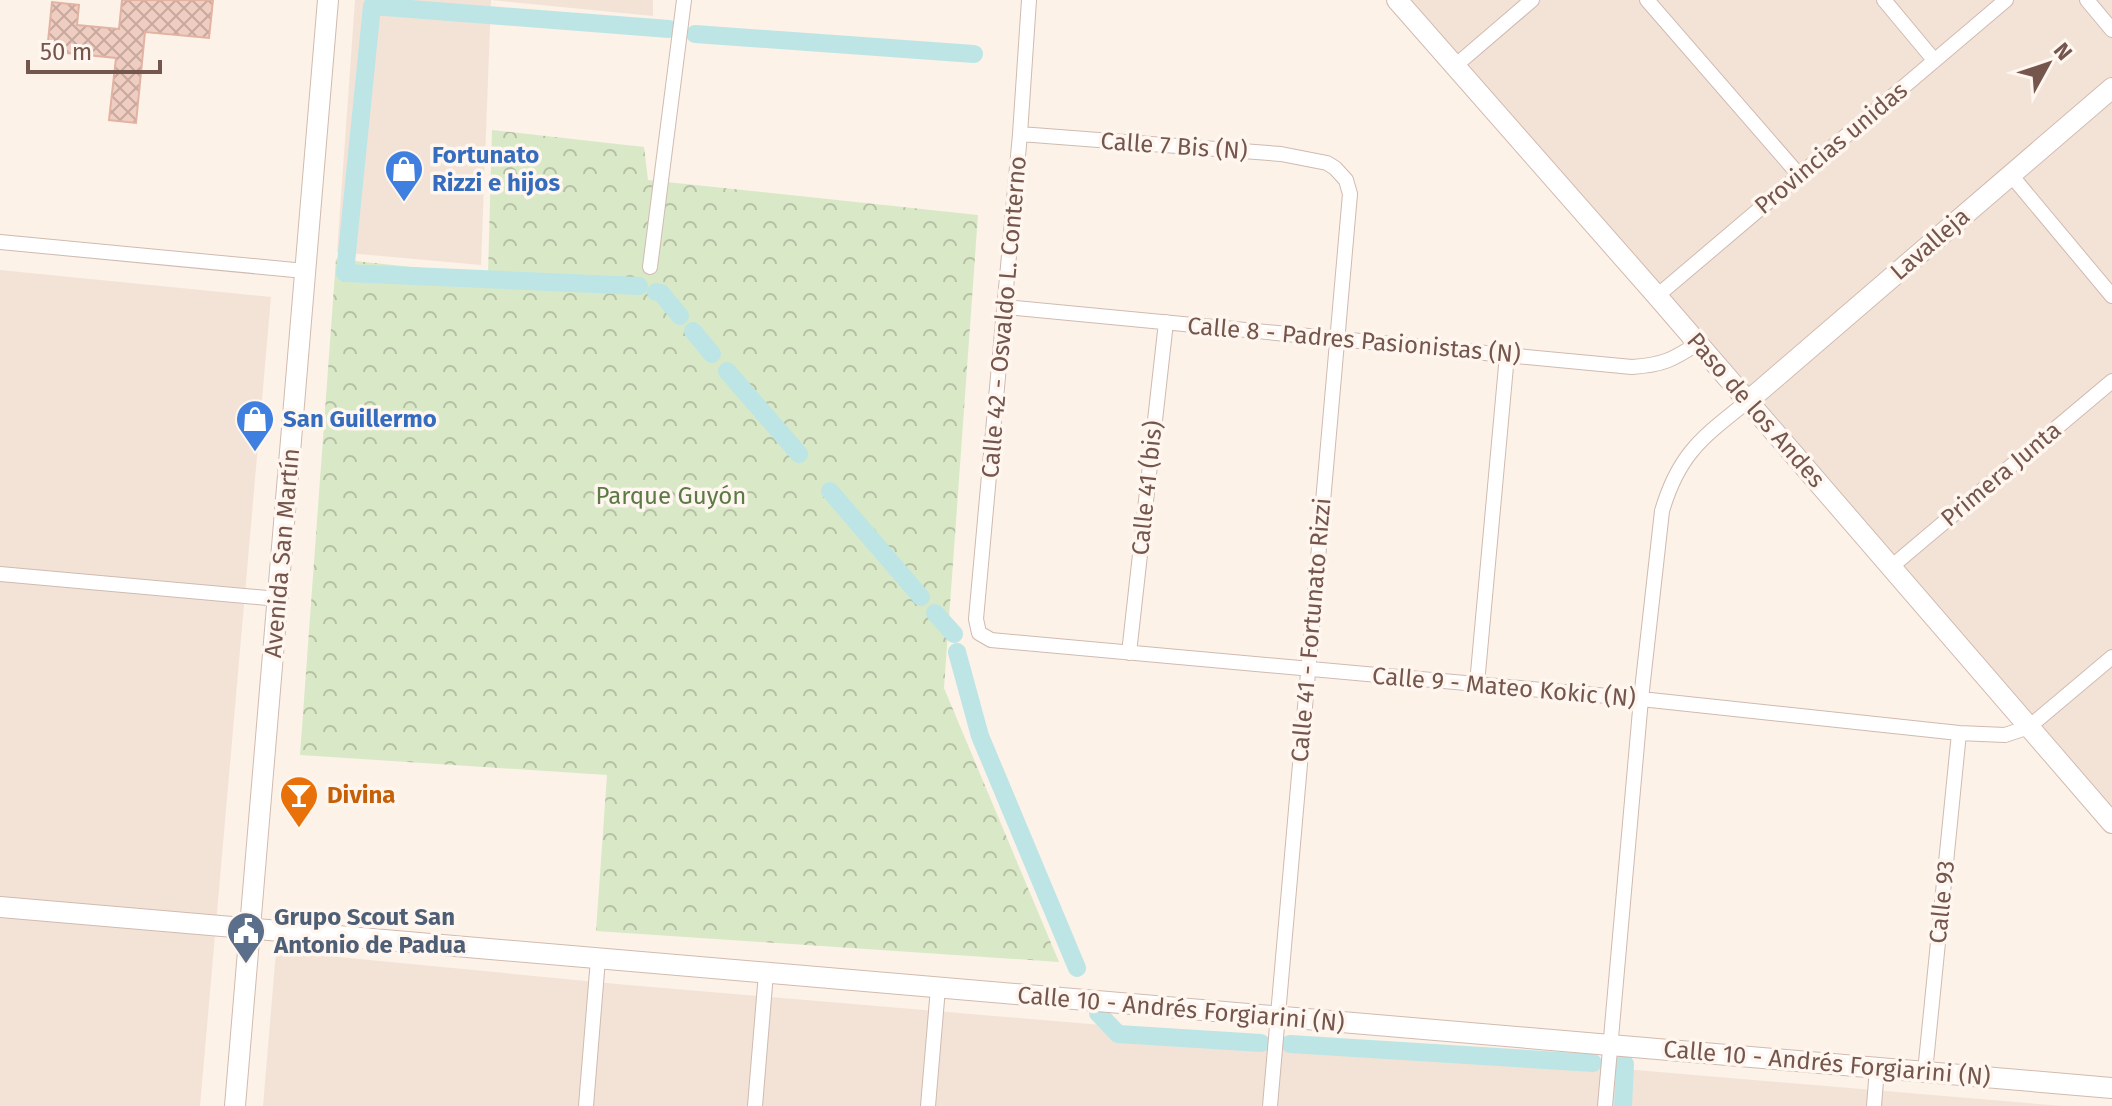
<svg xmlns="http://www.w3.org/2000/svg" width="2112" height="1106" font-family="'Fira Sans',sans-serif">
<defs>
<pattern id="park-crowns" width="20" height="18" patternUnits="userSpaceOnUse" patternTransform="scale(2)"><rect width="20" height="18" fill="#d9e9c7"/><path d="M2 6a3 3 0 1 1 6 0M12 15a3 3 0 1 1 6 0" fill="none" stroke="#b5c0a4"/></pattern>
<pattern id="building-cross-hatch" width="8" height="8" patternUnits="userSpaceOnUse" patternTransform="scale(2)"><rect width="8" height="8" fill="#f0cdc1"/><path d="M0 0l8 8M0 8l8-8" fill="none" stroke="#c7a99f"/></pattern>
</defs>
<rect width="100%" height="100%" fill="#fcf2e8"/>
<!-- residential -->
<path fill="#f3e3d7" d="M355,0H653V16L491,0L481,265L337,252Z
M1405,0H2112V817Z
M0,270L271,297L200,1106H0Z
M276,951L628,985L2063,1106H263Z"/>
<!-- park -->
<path fill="url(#park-crowns)" d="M492,130L644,147L648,180L978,215L944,688L1059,962L596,931L607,775L300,755L336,259L488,275Z"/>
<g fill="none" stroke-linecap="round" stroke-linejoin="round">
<!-- canal -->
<path stroke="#bde5e5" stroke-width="18" d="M695,34L974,54
M639,286L345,273L372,6L669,29
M656,292L661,293L680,316
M693,331L712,354
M727,371L799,454
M830,491L921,597
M935,613L954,634
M957,652L980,736L1077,968
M1098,1013L1118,1034L1261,1043
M1290,1044L1593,1063
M1623,1106L1625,1064H1623"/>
</g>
<!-- building -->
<path fill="url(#building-cross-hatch)" stroke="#e2b2a2" stroke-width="2" d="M122,0H213L209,38L145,32L136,123L109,120L116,58L47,51L52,2L79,5L77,25L119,29Z"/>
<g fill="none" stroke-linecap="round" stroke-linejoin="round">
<!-- street casing -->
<g stroke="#d0bab1" stroke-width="16">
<path id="street" d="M1029,0L1020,134L976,619L979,633L991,640L1641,699L1959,733L2005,735L2029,727L2112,657
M1647,0L1799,175
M1884,0L1934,60
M2087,0L2112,30
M1455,66L1532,0
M1020,134L1281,154L1327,163L1335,168L1346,180L1350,194L1270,1106
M2011,175L2112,296
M0,242L305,271
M650,267L684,0
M1657,296L2006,0
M1005,307L1632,367C1662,365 1673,360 1698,343
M1891,567L2112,381
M0,574L278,599
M1129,653L1166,322
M1477,684L1507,355
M1925,1072L1959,733
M586,1106L598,959
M755,1106L766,973
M928,1106L938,988
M1605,1106L1641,699L1662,511C1679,453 1703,437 1748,401
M1874,1106L1877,1068"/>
</g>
<!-- secondary casing -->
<g stroke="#d2baaf" stroke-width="22">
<path id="secondary" d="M1397,0L1657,296L2112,823
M1748,401L2112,88
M0,907L2112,1088
M235,1106L328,0"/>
</g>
<!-- street -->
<use href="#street" stroke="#fff" stroke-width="14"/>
<!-- secondary -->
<use href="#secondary" stroke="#fff" stroke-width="20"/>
</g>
<!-- icons -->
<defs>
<g id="shop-pin" transform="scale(2)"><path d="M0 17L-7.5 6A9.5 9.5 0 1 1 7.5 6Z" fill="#3f7fe0" stroke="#fef6ef"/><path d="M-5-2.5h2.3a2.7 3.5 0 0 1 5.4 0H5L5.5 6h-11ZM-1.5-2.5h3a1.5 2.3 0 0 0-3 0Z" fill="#fff"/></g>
<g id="bar-pin" transform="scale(2)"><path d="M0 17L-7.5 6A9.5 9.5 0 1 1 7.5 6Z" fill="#e8710a" stroke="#fef6ef"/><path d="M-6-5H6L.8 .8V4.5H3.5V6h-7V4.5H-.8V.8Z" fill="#fff"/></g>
<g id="civic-pin" transform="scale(2)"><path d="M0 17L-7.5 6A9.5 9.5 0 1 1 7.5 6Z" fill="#5c6f8a" stroke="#fef6ef"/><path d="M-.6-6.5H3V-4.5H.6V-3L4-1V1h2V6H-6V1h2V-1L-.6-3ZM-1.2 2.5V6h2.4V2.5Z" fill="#fff"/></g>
</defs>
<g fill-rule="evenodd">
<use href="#shop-pin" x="404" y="169"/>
<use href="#shop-pin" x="255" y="419"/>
<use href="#bar-pin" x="299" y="795"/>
<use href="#civic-pin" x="246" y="931"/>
</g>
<g text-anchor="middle" stroke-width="7" stroke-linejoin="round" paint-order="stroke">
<!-- street labels -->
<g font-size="24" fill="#75564d" stroke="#fef6ef">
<text transform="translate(1174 146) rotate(4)" y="8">Calle 7 Bis (N)</text>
<text transform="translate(1831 148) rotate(-40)" y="8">Provincias unidas</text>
<text transform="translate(1930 244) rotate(-41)" y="8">Lavalleja</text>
<text transform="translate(1004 317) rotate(-85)" y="8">Calle 42 - Osvaldo L. Conterno</text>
<text transform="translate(1354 340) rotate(5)" y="8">Calle 8 - Padres Pasionistas (N)</text>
<text transform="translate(1756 410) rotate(49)" y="8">Paso de los Andes</text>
<text transform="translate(2001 474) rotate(-40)" y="8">Primera Junta</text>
<text transform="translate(1147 488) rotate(-84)" y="8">Calle 41 (bis)</text>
<text transform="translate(282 553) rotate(-85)" y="8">Avenida San Martín</text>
<text transform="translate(1311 630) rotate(-85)" y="8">Calle 41 - Fortunato Rizzi</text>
<text transform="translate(1504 687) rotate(5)" y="8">Calle 9 - Mateo Kokic (N)</text>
<text transform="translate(1942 902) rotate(-84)" y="8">Calle 93</text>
<text transform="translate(1181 1009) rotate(5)" y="8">Calle 10 - Andrés Forgiarini (N)</text>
<text transform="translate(1827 1063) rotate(5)" y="8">Calle 10 - Andrés Forgiarini (N)</text>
</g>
<!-- shop labels -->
<g font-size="24" font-weight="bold" fill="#366cbe" stroke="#fef6ef" text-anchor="start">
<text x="432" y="163">Fortunato<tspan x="432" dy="28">Rizzi e hijos</tspan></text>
<text x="283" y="427">San Guillermo</text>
</g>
<!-- park labels -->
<g font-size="24" fill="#5c7a45" stroke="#fef6ef">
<text x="671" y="504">Parque Guyón</text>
</g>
<!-- food labels -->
<g font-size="24" font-weight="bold" fill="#c56008" stroke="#fef6ef" text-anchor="start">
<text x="327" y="803">Divina</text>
</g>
<!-- service labels -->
<g font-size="24" font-weight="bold" fill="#4e5e75" stroke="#fef6ef" text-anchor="start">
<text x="274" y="925">Grupo Scout San<tspan x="274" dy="28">Antonio de Padua</tspan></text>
</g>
</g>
<!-- north arrow -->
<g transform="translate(2048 64) rotate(50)" stroke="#fef6ef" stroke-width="6" paint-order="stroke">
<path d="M0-6L14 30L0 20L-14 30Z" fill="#75564d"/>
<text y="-12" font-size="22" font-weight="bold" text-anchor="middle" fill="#75564d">N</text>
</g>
<!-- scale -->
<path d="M28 60v12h132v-12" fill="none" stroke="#75564d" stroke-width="4"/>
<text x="40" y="60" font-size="24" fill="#75564d" stroke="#fef6ef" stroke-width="6" paint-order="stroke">50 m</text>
</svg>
